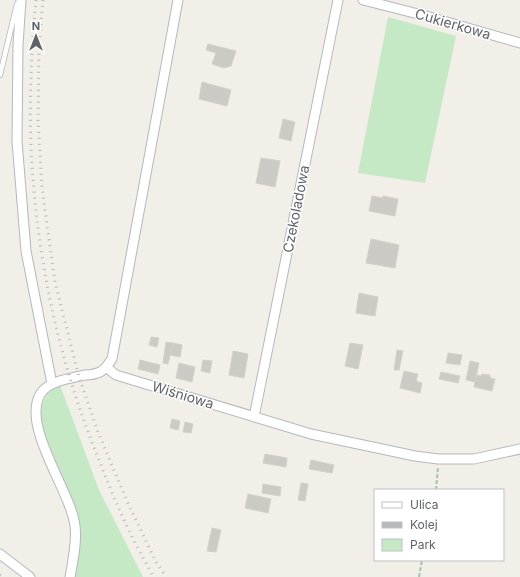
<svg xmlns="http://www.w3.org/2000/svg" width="520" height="577" font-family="Inter,sans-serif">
<rect width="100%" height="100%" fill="#f1efe8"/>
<!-- green -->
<path fill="#c5e8c5" d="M388,17L456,36L425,183L358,173Z
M60,385L99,490L143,577H74C80,556 77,540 73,519C72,511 72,502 70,495C61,468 26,421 48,394C51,390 57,388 60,385Z"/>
<!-- building -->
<path fill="#cccac5" stroke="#d6d1c6" d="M208,44L236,51L231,66L224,68L212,64L216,53L206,50Z
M202,82L231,90L227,106L199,99Z
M283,119L295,122L291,141L279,138Z
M261,158L280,161L275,187L256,183Z
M372,196L383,198V196L398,199L395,216L369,211Z
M371,239L399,245L395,268L366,263Z
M359,293L378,297L375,316L356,313Z
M151,337L159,338L157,347L149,345Z
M166,342L173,343L168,364L163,363Z
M173,343L182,345L180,357L170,355Z
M350,343L363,345L358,369L345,366Z
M397,350L403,351L399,370H394Z
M233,351L248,354L244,378L229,375Z
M448,353L462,355L460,365L446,363Z
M140,360L160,365L158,374L138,369Z
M203,360L212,361L211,367L202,365Z
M470,361L479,363L475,382L466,380Z
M179,363L195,367L192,382L176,378Z
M202,365L211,367L210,373L201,371Z
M404,371L418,374L416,381L422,383L420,393L400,388Z
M441,372L460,376L458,383L439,379Z
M482,374L490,375V378L495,379L492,391L474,387L476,375L481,376Z
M172,419L180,421L178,430L170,428Z
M185,422L193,424L191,433L183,432Z
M265,454L287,458L286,467L263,463Z
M311,460L334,465L332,473L309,469Z
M301,483L308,484L305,501L298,500Z
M263,484L281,487L280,496L262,493Z
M248,494L271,499L268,513L245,508Z
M212,528L221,530L216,552L207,551Z"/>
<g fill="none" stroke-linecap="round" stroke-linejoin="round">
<!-- lane casing -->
<g stroke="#b5b8bc" stroke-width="6">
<path id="lane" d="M0,75L17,4"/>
</g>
<!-- street casing -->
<g stroke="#b5b8bc" stroke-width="11">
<path id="street" d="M21,0L18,45L17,141L26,251L52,384
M363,0L426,16L520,43
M106,367L116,375L311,434L415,456L438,459H474L520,449
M254,417L338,0
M0,554L30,577
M70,577C73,561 77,542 75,526C71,491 20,425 41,393C49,381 71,378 85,375C90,375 96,374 100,372C106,369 108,364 112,359L178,0"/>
</g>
<!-- path -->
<path stroke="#9cc7a9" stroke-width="2" stroke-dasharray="4 2" stroke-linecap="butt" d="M436,490L438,467
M419,577L422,560"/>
<!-- lane -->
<use href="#lane" stroke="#fff" stroke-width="4.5"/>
<!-- street -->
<use href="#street" stroke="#fff" stroke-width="9"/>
<!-- rail -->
<path stroke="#b6b7b8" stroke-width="3" stroke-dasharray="1 5" stroke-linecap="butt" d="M36,0C30,63 28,127 34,190C42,285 65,378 101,465C116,504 133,542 154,577
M43,0L39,46L38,118L42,188L55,282L79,377L98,432L127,501L156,562L166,577
M0,575L3,577"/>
</g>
<g text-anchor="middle" stroke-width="3" stroke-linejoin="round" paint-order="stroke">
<!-- street labels -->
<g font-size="14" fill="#5f6368" stroke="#fff">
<text transform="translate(453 24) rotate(16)" y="5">Cukierkowa</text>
<text transform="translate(296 209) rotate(-79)" y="5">Czekoladowa</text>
<text transform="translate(183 395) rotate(17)" y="5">Wiśniowa</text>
</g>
</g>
<!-- legend -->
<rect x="374" y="489" width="130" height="72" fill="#ffffff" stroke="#bfc1c3"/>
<rect x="382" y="502" width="20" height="6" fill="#ffffff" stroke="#bfc1c3"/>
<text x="410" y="509" font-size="12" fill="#5f6368">Ulica</text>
<rect x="382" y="522" width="20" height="6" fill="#b6b7b8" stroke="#bfc1c3"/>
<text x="410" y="529" font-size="12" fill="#5f6368">Kolej</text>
<rect x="382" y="539" width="20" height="12" fill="#c5e8c5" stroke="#bfc1c3"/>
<text x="410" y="549" font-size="12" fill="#5f6368">Park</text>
<!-- north arrow -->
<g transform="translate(36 36)" stroke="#ffffff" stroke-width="3" paint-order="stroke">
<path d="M0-3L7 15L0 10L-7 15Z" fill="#5f6368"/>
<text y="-6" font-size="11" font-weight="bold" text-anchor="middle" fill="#5f6368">N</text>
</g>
</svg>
